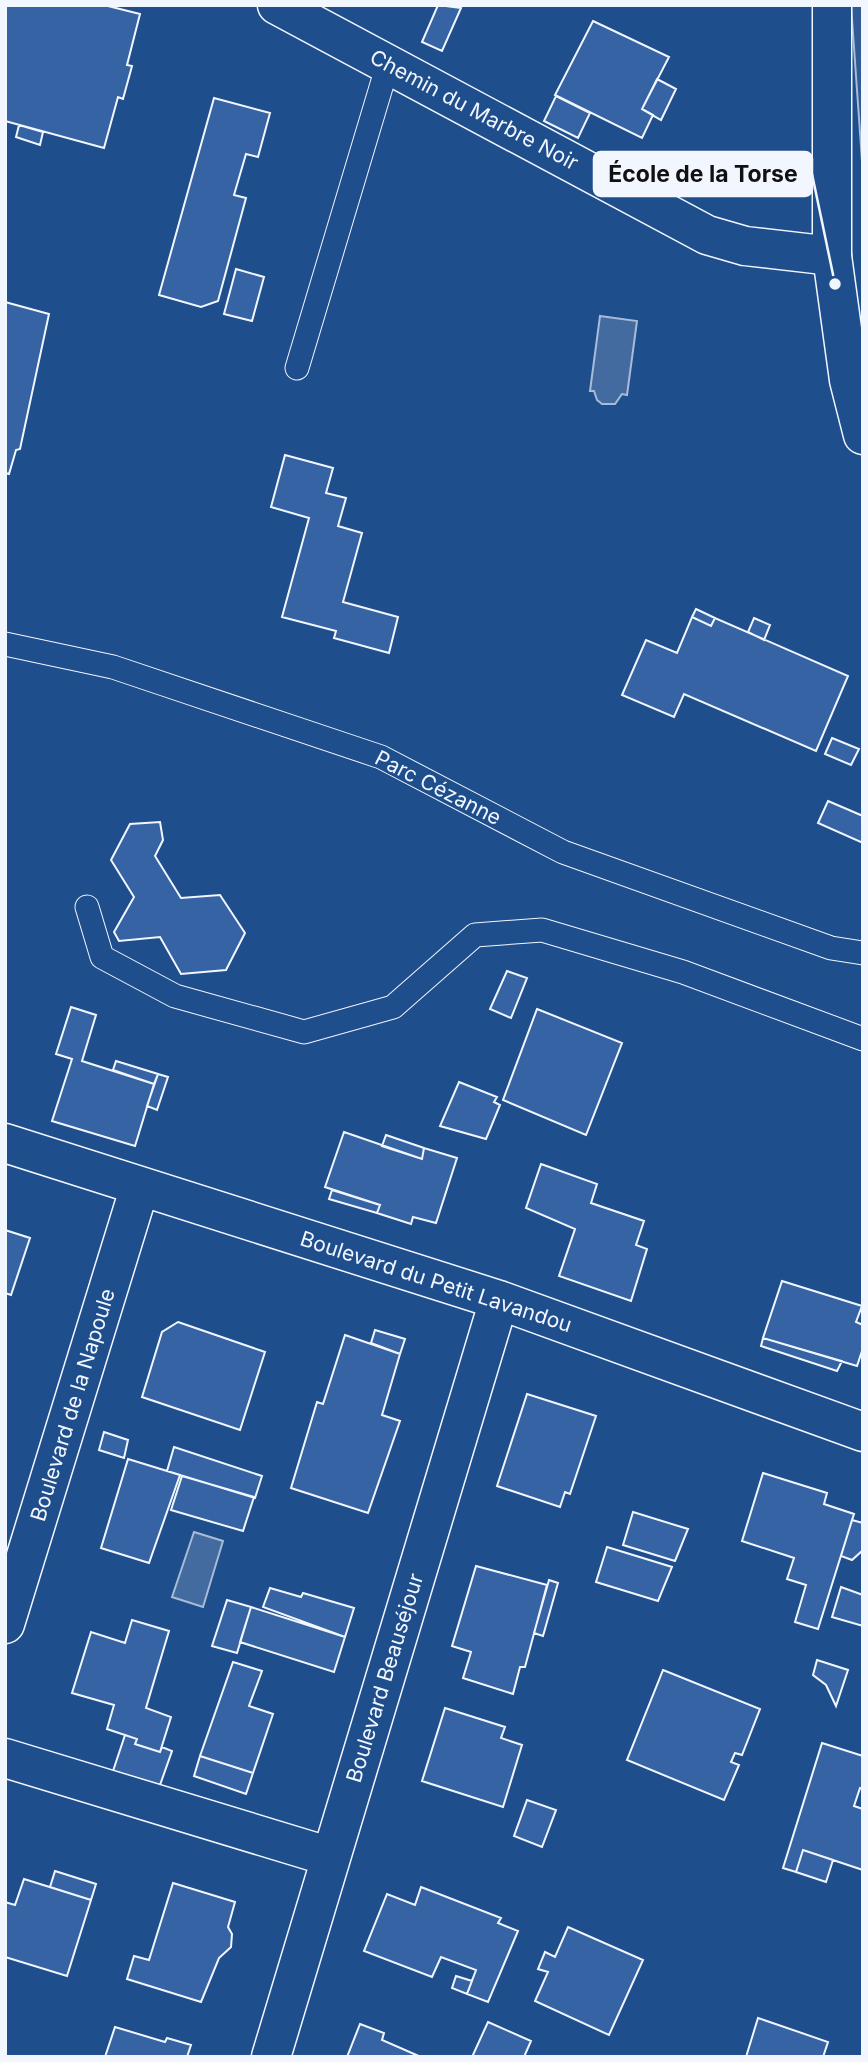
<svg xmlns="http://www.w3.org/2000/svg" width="868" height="2062" font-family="Inter,sans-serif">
<rect width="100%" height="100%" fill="#1f4e8c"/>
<!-- built -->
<path fill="#305b95" stroke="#a8bbd7" stroke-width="2" d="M851,5H863V175Z"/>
<!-- water -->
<path fill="#446ba0" stroke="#a8bbd7" stroke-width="2" d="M600,316L637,321L627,395L622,394L615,404H602L597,400L594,391H590Z
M194,1532L223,1541L203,1607L172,1597Z"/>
<!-- building -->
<path fill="#3563a3" stroke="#f2f6ff" stroke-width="2" d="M5,5H104L140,14L127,65L132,66L123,99L118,97L104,148L5,121Z
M438,5L461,8L442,51L422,42Z
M593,21L669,57L642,109L653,115L642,138L555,95Z
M657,79L676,89L661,120L642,109Z
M556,96L590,113L578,138L544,121Z
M214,98L270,113L258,157L246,154L234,195L246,198L218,301L201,307L159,295Z
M19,125L43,132L40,145L16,137Z
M236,269L264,277L252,321L224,314Z
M5,302L49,314L20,449L16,450L9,474L5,473Z
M285,455L333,468L326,493L346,498L338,526L362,533L343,602L398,617L389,653L334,638L336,631L282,617L309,518L271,507Z
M696,609L715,618L711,626L692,617Z
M692,617L711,626L715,618L848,676L816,751L684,694L674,717L622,695L646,640L677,653Z
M754,618L770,625L764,640L748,632Z
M832,738L859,749L851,765L825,754Z
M828,801L863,816V843L818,823Z
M160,822L163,840L155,856L181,898L220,895L245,933L226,970L181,974L160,937L119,941L114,932L134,897L111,860L130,824Z
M507,971L527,978L511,1018L490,1009Z
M71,1007L96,1015L82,1061L154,1084L135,1146L52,1121L72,1059L56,1054Z
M537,1009L622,1043L586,1135L503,1100Z
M116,1061L158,1074L154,1084L113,1070Z
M158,1074L168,1077L157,1110L147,1106Z
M459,1082L497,1097L494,1102L500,1105L486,1139L440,1126Z
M344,1132L422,1159L424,1148L457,1158L436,1223L413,1217L411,1224L377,1213L380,1205L325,1187Z
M386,1135L424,1148L422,1159L382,1146Z
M541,1164L597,1184L591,1203L644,1221L636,1245L647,1249L631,1301L559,1276L575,1229L526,1208Z
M332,1190L380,1205L377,1213L329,1199Z
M5,1230L30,1238L11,1295L5,1293Z
M782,1281L862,1306L856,1322L863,1325V1348L857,1366L763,1338Z
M178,1322L265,1352L240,1430L142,1397L162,1332Z
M375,1330L405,1339L400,1354L371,1343Z
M345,1335L400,1354L382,1415L400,1421L368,1513L291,1488L317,1402L323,1404Z
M763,1338L842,1361L837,1371L761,1346Z
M527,1394L596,1416L570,1494L565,1492L560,1507L497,1486Z
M104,1432L128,1440L124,1458L99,1450Z
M174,1447L262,1476L255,1498L167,1471Z
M128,1459L180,1475L149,1563L101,1548Z
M763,1473L827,1493L824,1504L854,1514L818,1629L795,1622L806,1585L787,1579L794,1558L742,1541Z
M182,1476L254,1497L243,1531L171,1510Z
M633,1512L688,1529L675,1561L623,1545Z
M852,1520L863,1523V1550L852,1560L841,1556Z
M607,1547L672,1567L658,1601L596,1582Z
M476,1566L547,1585L525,1667H520L513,1694L463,1678L471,1652L452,1646Z
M549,1580L558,1583L543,1636L534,1633Z
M841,1587L863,1595V1626L832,1617Z
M270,1588L301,1597L303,1593L354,1608L345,1637L263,1607Z
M227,1600L251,1607L237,1653L212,1646Z
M251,1607L345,1637L334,1672L240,1642Z
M132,1620L169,1631L146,1708L171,1717L160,1752L135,1744L137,1739L107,1729L114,1705L72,1693L91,1632L125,1643Z
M817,1660L848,1670L836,1706L826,1685L813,1675Z
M233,1662L262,1671L249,1706L273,1714L253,1773L200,1756Z
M663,1670L760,1709L742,1755L735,1753L731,1762L739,1765L724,1800L627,1760Z
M445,1708L505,1727L501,1738L522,1745L503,1807L422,1781Z
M125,1735L137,1739L135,1744L160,1752L162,1747L172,1751L160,1785L113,1771Z
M822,1743L863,1756V1789L860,1788L854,1806L863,1809V1870L803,1850L796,1872L783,1868Z
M200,1756L253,1773L246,1794L194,1776Z
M527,1800L556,1810L542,1847L514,1836Z
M803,1850L833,1860L826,1882L796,1872Z
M55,1871L96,1884L91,1900L50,1887Z
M24,1879L91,1900L67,1976L5,1957V1902L15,1905Z
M173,1883L235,1902L228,1927L232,1934L231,1947L219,1958L201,2002L127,1979L134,1956L149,1960Z
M421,1887L501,1918L498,1923L518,1931L488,2002L467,1994L476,1970L441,1957L432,1977L364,1951L387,1894L415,1905Z
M568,1927L643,1960L609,2035L535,2001L548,1972L538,1969L545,1952L555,1957Z
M456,1976L472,1981L467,1994L452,1988Z
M758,2018L828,2042L823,2057H746Z
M488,2022L531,2041L524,2057H472Z
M360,2024L384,2033L382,2040L421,2057H347Z
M115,2027L165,2042L167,2038L191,2045L187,2057H105Z"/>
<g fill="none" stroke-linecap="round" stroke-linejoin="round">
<!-- service casing -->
<g stroke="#f2f6ff" stroke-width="25">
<path id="service" d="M297,368L388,64
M5,644L113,667L381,757L563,852L831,948L863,953
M87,907L102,957L175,996L304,1032L393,1007L475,935L542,930L683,972L863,1039"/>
</g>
<!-- minor casing -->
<g stroke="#f2f6ff" stroke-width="41">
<path id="minor" d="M277,5L707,235L745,246L832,256
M5,1143L499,1300L863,1432
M5,1624L140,1186
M5,1758L331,1857
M271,2057L499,1300"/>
</g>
<!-- tertiary casing -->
<g stroke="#f2f6ff" stroke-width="41">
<path id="tertiary" d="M832,5V256L849,380L863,435"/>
</g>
<!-- service -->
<use href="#service" stroke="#1f4e8c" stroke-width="23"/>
<!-- minor -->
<use href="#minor" stroke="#1f4e8c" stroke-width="38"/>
<!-- tertiary -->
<use href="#tertiary" stroke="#1f4e8c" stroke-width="38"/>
</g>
<g text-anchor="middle" stroke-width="5" stroke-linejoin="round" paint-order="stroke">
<!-- street labels -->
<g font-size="21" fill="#f2f6ff" stroke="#1f4e8c">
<text transform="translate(474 110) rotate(28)" y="7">Chemin du Marbre Noir</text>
<text transform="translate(438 788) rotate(27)" y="7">Parc Cézanne</text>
<text transform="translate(436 1282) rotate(18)" y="7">Boulevard du Petit Lavandou</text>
<text transform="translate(73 1405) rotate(-73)" y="7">Boulevard de la Napoule</text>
<text transform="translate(385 1678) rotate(-73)" y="7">Boulevard Beauséjour</text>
</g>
</g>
<!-- callouts -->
<path fill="none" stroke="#f2f6ff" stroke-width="2.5" d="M835 284L812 174"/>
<circle fill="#f2f6ff" stroke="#1f4e8c" stroke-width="2.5" cx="835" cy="284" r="7"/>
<rect fill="#f2f6ff" stroke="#f2f6ff" stroke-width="2.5" x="594" y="152" width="218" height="44" rx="7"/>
<g font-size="23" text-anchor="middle" font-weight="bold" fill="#111">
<text x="703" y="182">École de la Torse</text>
</g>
<!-- border -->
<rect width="868" height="2062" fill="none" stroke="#f2f6ff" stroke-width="14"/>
</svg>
